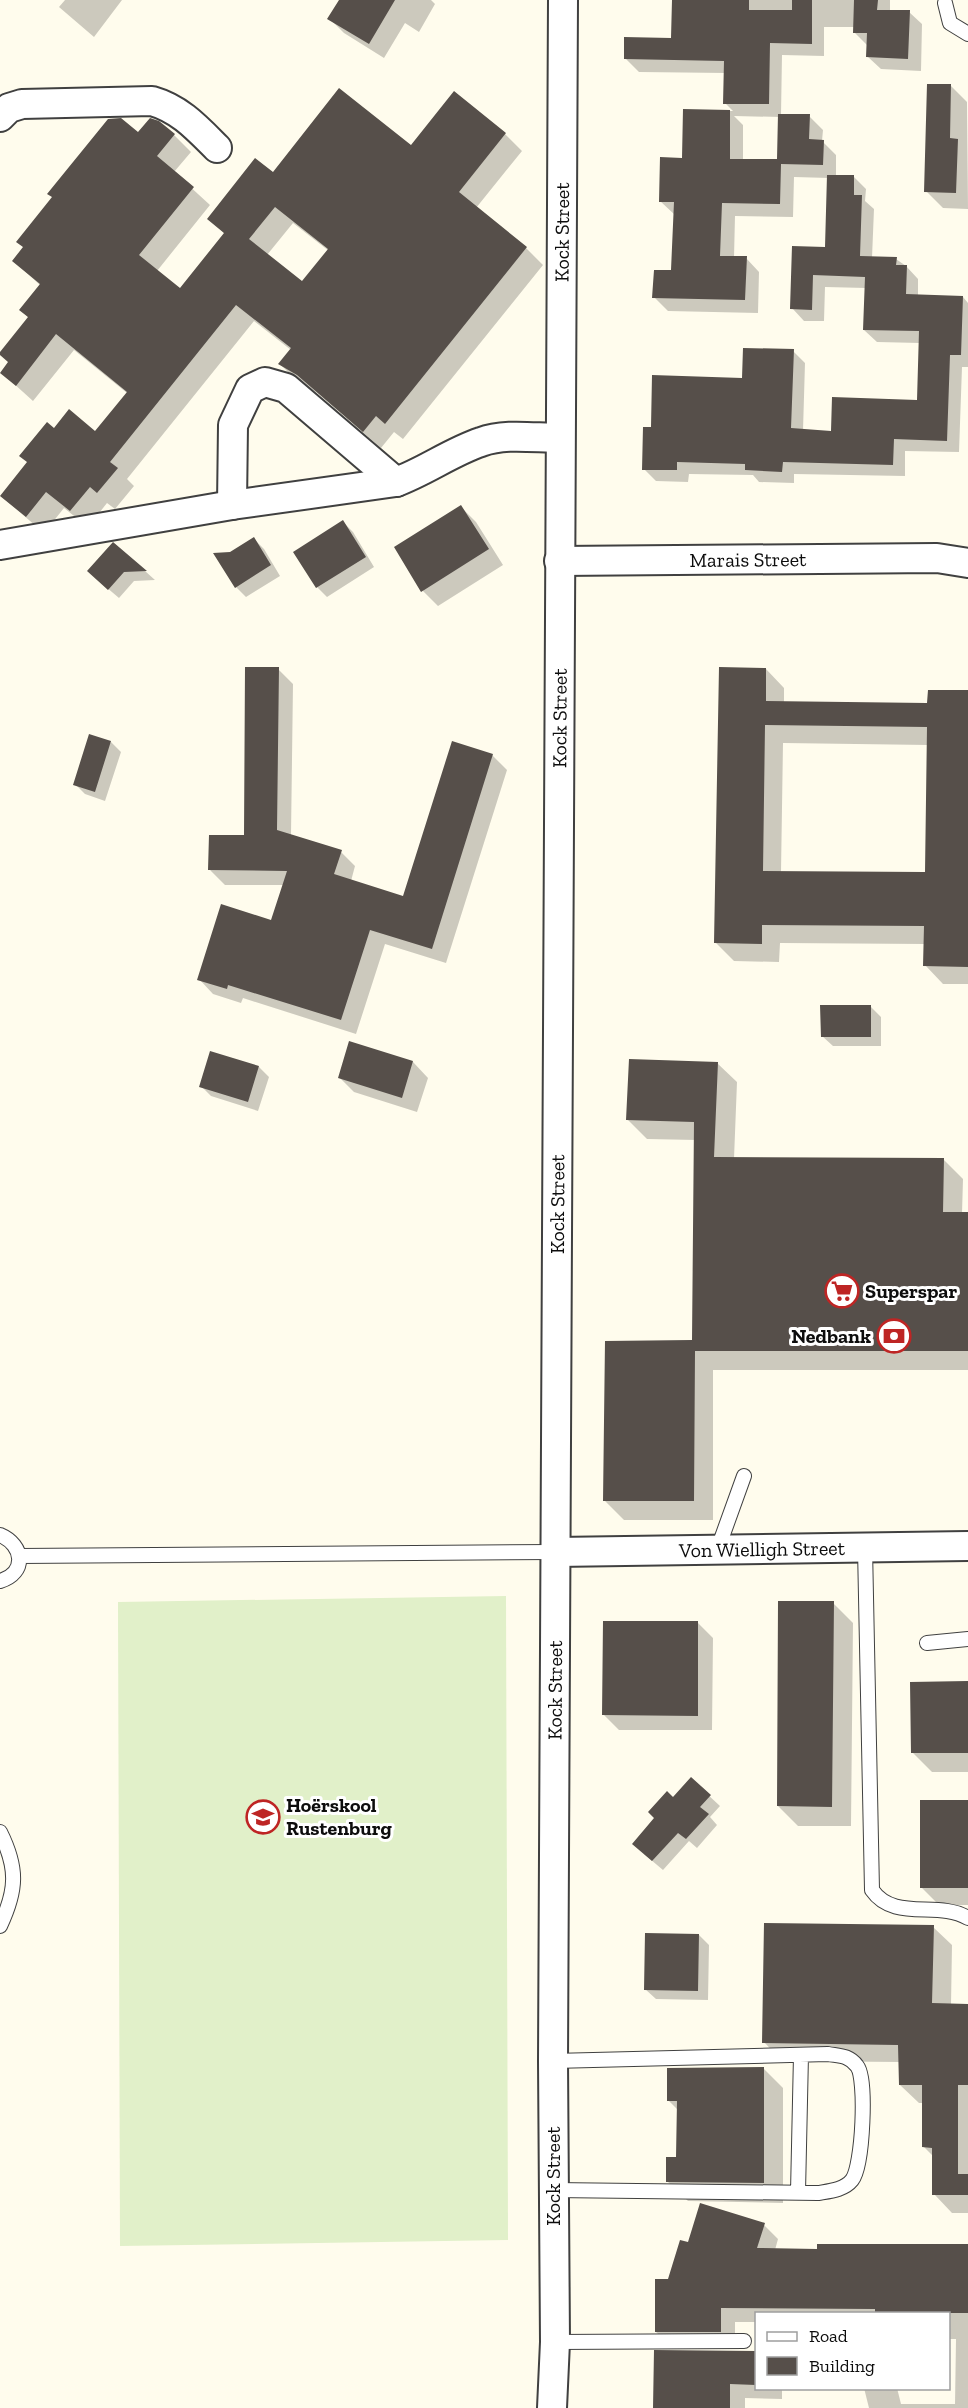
<svg xmlns="http://www.w3.org/2000/svg" width="968" height="2408" font-family="'Zilla Slab',serif">
<rect width="100%" height="100%" fill="#fffced"/>
<!-- pitch -->
<path fill="#e1f0c9" d="M506,1596L508,2240L120,2246L118,1602Z"/>
<!-- shadow -->
<path fill="#0003" fill-rule="evenodd" d="M65,0H122L94,37L59,7Z
M341,0H431L435,4L419,32L405,23L384,58L344,33L329,18Z
M674,0H890V11L909,12L922,24L921,71L881,69L868,57V46L854,32L855,27H824V56L782,55L781,115L809,116L823,130L822,141L836,155V176L854,177L866,189L865,201L874,209L872,258L896,259L906,266L918,279V296L963,297L968,303V367H962L959,452L905,451V476L794,474V483L759,482L753,475L689,474L688,482L656,481L644,469L652,429L793,351L805,363L803,431L832,432L919,401L920,343L877,342L864,330L866,288L825,287L824,321H804L792,308L827,248L829,178L794,177L793,217L735,216L734,258H746L759,272L758,313L668,311L654,297L673,272L675,215L660,201L683,159L684,110L733,111L725,103L726,73L639,72L626,59L673,39ZM734,116L780,117L779,161L743,160V125Z
M950,85L967,102L968,209L943,208L926,191Z
M138,134L174,135L191,152L174,172L210,205L157,271L180,290L225,234L209,218L273,174L411,147L505,134L522,151L476,208L526,248L543,265L403,439L394,432L381,448L316,392L297,381L280,364L291,350L254,321L127,479L134,486L115,509L107,503L88,527L64,508L44,533L1,496L96,433L127,393L74,350L33,401L2,373L10,363L29,318L21,310L41,286L14,261ZM293,223L329,251L303,283L267,255Z
M461,507L476,522L503,565L438,606L423,591Z
M343,522L353,532L374,567L327,597L317,587Z
M254,539L264,549L280,576L246,597L236,587L231,553Z
M115,544L155,580L134,581L119,598L99,581Z
M278,669L293,684L291,836L341,852L355,866L351,881L404,898L492,755L507,770L446,963L385,944L356,1034L243,998L241,1003L213,994L199,979L272,922L284,885H225L210,870L245,836Z
M766,669L784,688V703L929,704L968,692V984H943L925,965V944L780,943L779,962L734,961L716,943ZM783,743L928,745L926,873H781Z
M111,742L121,752L105,801L85,794L75,784Z
M871,1007L881,1017V1046H833L822,1036Z
M350,1043L413,1062L428,1078L417,1112L354,1092L339,1077Z
M717,1063L737,1082L734,1159H943L963,1179L962,1214H968V1370H713V1520H624L605,1501L694,1342L696,1140L647,1139L628,1120Z
M259,1067L269,1077L258,1111L211,1096L201,1086Z
M833,1603L853,1623L851,1826H798L778,1806Z
M698,1623L713,1638L712,1730H619L604,1715Z
M968,1683V1772H932L912,1752Z
M691,1779L720,1806L710,1817L717,1825L697,1848L689,1841L663,1870L644,1854L673,1799Z
M968,1802V1905H939L921,1887Z
M933,1927L952,1945L951,2005L968,2006V2213H952L934,2194V2157L924,2147V2103H919L900,2085V2062L782,2061L764,2042Z
M699,1935L709,1945L708,2000L656,1999L645,1989Z
M764,2069L783,2088V2203L688,2201L668,2182L678,2158V2110L668,2100Z
M764,2225L778,2239L775,2250L968,2245V2408H869L864,2388H897L901,2404H955L956,2339H948V2314H756V2322H735V2346H671L656,2332L669,2281L689,2244Z
M656,2352L756,2353V2388H782V2399L745,2398V2408H654Z"/>
<!-- building -->
<path fill="#564f4a" fill-rule="evenodd" d="M339,0H395L369,44L327,19Z
M672,0H749V10H792V0H812V44L770,43L769,104H723L724,61L624,59V37L671,38Z
M854,0H878L877,10H910L908,59L866,57L867,33H853Z
M927,84H951L950,138L958,139L956,193L924,192Z
M339,88L411,145L454,91L506,133L459,192L527,247L385,424L376,416L363,432L297,375L278,364L291,348L236,305L110,462L118,468L97,493L90,487L70,511L46,492L26,517L0,496L27,462L19,456L47,422L54,428L69,409L95,431L127,392L56,334L16,386L0,373L8,362L0,355V352L28,317L19,310L40,284L12,261L23,247L16,242L52,197L47,194L108,119L121,118L138,132L150,118L159,121L175,134L157,156L194,187L139,255L180,288L224,233L207,219L255,158L273,172ZM275,207L328,249L302,281L249,239Z
M683,109L730,110V159H777L778,114H810L809,139L824,140L823,165L781,164L780,204L722,203L720,256H747L745,300L652,298L654,270H671L674,202H659L660,157L682,158Z
M827,175H854V195H862L860,256L897,257L896,265H907L906,294L963,296L961,355H950L947,441L894,439L893,465L783,462L782,472L745,470V464L677,462V470H642L643,427H651L652,375L742,378L743,348L794,349L791,428L831,431L832,397L917,400L919,331L863,330L865,277L813,275L812,310L790,309L792,246L825,247Z
M461,505L489,549L421,592L394,547Z
M343,520L366,557L316,588L293,552Z
M254,537L271,565L235,588L213,553L230,552Z
M113,542L147,571L124,572L108,590L87,571Z
M245,667H279L277,830L342,850L334,874L403,896L452,741L493,754L432,949L370,930L341,1020L228,985L227,989L197,980L221,904L271,920L287,871L208,870L209,835H244Z
M719,667L766,668V701L927,703L928,690H968V967L923,966L924,926L762,925V944L714,943ZM765,725L927,727L925,872L763,871Z
M89,734L111,741L95,792L73,785Z
M820,1005H871V1037H821Z
M349,1041L413,1061L402,1098L338,1078Z
M210,1051L259,1066L248,1102L199,1087Z
M629,1059L718,1062L714,1157L944,1158L943,1212H968V1351H695L694,1501H603L605,1341L692,1340L694,1122L626,1120Z
M778,1601H834L832,1807L777,1806Z
M603,1621H698V1716L602,1715Z
M968,1681V1753H911L910,1682Z
M691,1777L711,1795L700,1807L709,1814L686,1839L678,1833L652,1861L632,1844L654,1818L648,1812L667,1791L673,1797Z
M920,1800H968V1888H920Z
M764,1923L934,1925L932,2003L968,2004V2085H958V2174H968V2195H932V2148L922,2147V2085H899L898,2045L762,2043Z
M645,1933L699,1934L698,1991L644,1990Z
M764,2067V2183L666,2182V2157H676L677,2101H667V2068Z
M700,2203L765,2223L757,2248L817,2249V2244H968V2313H875V2309L721,2308V2332H655V2279H668L680,2240L688,2242Z
M654,2350L756,2351V2385L730,2384V2408H653Z"/>
<g fill="none" stroke-linecap="round" stroke-linejoin="round">
<!-- service casing -->
<g stroke="#404040" stroke-width="16">
<path id="service" d="M945,3L950,23L968,34
M0,1535C24,1545 27,1573 0,1581
M865,1548L872,1890C894,1922 938,1900 968,1918
M717,1551L744,1476
M20,1556L556,1552
M927,1643L968,1639
M0,1832C18,1868 17,1890 0,1926
M553,2190L818,2193C830,2191 844,2190 852,2180C863,2166 867,2078 857,2066C849,2055 839,2056 828,2054L553,2061
M798,2192L801,2055
M555,2342L744,2341"/>
</g>
<!-- minor casing -->
<g stroke="#404040" stroke-width="32">
<g id="minor">
<path d="M0,117L9,108L22,104L152,101C180,109 197,128 217,148"/>
<path d="M232,505L233,425L250,389L265,382L286,388L396,482"/>
<path d="M0,545L232,505L396,482C426,471 451,452 481,442C505,433 534,438 560,438"/>
<path id="s1" d="M559,561L937,558L968,563"/>
<path id="s2" d="M556,1552L968,1546"/>
<path id="s3" d="M552,2408L555,2342L553,2061L563,0"/>
</g>
</g>
<!-- service -->
<use href="#service" stroke="#fff" stroke-width="14"/>
<!-- minor -->
<use href="#minor" stroke="#fff" stroke-width="28"/>
</g>
<!-- icons -->
<defs>
<g id="supermarket-ring" transform="scale(1.725)"><circle r="9.5" fill="#fff" stroke="#be2524" stroke-width="1.5"/><path d="M-6-5.5h2.5l.6 2H6L4.5 2H-2.5L-4.4-4H-6ZM-1.5 3.2a1.3 1.3 0 1 0 .1 0ZM3 3.2a1.3 1.3 0 1 0 .1 0Z" fill="#be2524"/></g>
<g id="bank-ring" transform="scale(1.725)"><circle r="9.5" fill="#fff" stroke="#be2524" stroke-width="1.5"/><path d="M-6-4H6V4H-6ZM0-2.3a2.3 2.3 0 1 0 0 4.6a2.3 2.3 0 1 0 0-4.6Z" fill="#be2524"/></g>
<g id="university-ring" transform="scale(1.725)"><circle r="9.5" fill="#fff" stroke="#be2524" stroke-width="1.5"/><path d="M0-5L7-2L0 1L-7-2ZM-4 1L0 2.5L4 1V4Q0 6-4 4Z" fill="#be2524"/></g>
</defs>
<g fill-rule="evenodd">
<use href="#supermarket-ring" x="842" y="1291"/>
<use href="#bank-ring" x="894" y="1336"/>
<use href="#university-ring" x="263" y="1817"/>
</g>
<g text-anchor="middle" stroke-width="6" stroke-linejoin="round" paint-order="stroke">
<!-- street labels -->
<g font-size="20" fill="#0d0d0d" stroke="#fff">
<text dy="7" stroke="none"><textPath href="#s3" startOffset="2176">Kock Street</textPath></text>
<text dy="7" stroke="none"><textPath href="#s1" startOffset="189">Marais Street</textPath></text>
<text dy="7" stroke="none"><textPath href="#s3" startOffset="1690">Kock Street</textPath></text>
<text dy="7" stroke="none"><textPath href="#s3" startOffset="1204">Kock Street</textPath></text>
<text dy="7" stroke="none"><textPath href="#s2" startOffset="206">Von Wielligh Street</textPath></text>
<text dy="7" stroke="none"><textPath href="#s3" startOffset="718">Kock Street</textPath></text>
<text transform="translate(553 2176) rotate(-90)" y="7">Kock Street</text>
</g>
<!-- poi labels -->
<g font-size="20" font-weight="bold" fill="#0d0d0d" stroke="#fff" text-anchor="start">
<text x="865" y="1298">Superspar</text>
<text x="871" y="1343" text-anchor="end">Nedbank</text>
<text x="286" y="1812">Hoërskool<tspan x="286" dy="23">Rustenburg</tspan></text>
</g>
</g>
<!-- legend -->
<rect x="755" y="2312" width="195" height="78" fill="#ffffff" stroke="#9e9e9e" stroke-width="1.5"/>
<rect x="767" y="2332" width="30" height="9" fill="#ffffff" stroke="#9e9e9e" stroke-width="1.5"/>
<text x="809" y="2342" font-size="18" fill="#0d0d0d">Road</text>
<rect x="767" y="2357" width="30" height="18" fill="#564f4a" stroke="#9e9e9e" stroke-width="1.5"/>
<text x="809" y="2372" font-size="18" fill="#0d0d0d">Building</text>
</svg>
